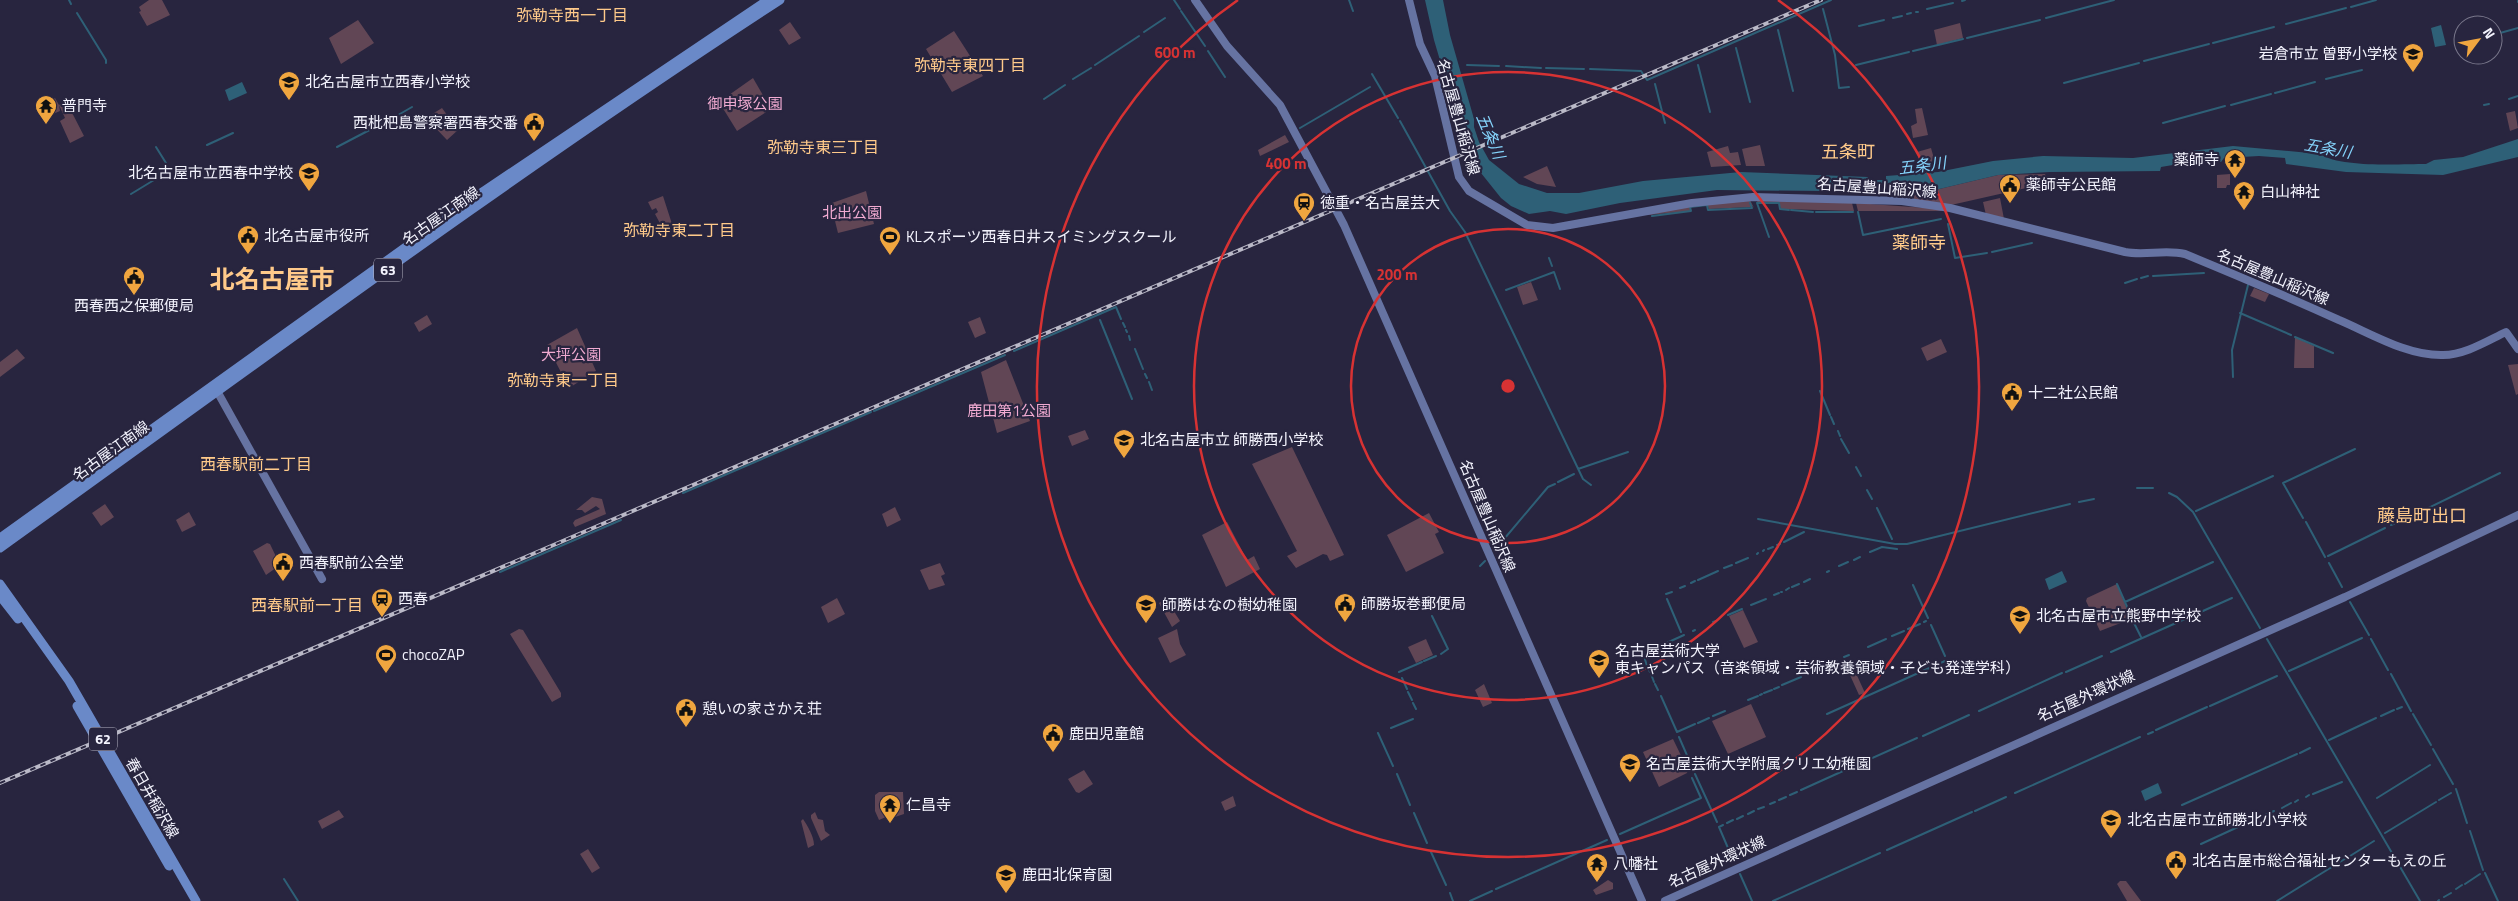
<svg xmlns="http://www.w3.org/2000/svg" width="2518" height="901" font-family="'Titillium Web','Noto Sans JP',sans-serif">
<rect width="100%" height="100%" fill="#28253f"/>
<!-- green -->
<path fill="#614655" d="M149,0H162L170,15L147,26L139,12L141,11L139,7Z
M358,20L374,43L341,64L329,38Z
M790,22L801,38L789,45L779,30Z
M1960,23L1963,38L1937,45L1934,30Z
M954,31L983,76L952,92L926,49Z
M753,78L771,109L737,131L719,102Z
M55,98L59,105L66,101L84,136L70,143L60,121L65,118L59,105L60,111L46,117L41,109Z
M442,108L458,130L447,140L426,118Z
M1922,108L1928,135L1913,138L1911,126L1917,123L1915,109Z
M2515,111L2518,128L2510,131L2506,113Z
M1285,135L1289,142L1260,156L1258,150Z
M1760,145L1765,166H1746L1742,149Z
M1728,146L1730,153L1738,152L1741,165L1711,167L1707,152Z
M1931,148L1935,162L1920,164L1917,152Z
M1547,166L1556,187L1537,184L1523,177Z
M2045,174L2047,179L2035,186L1951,205L1914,200V192L1935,190L1998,175Z
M2230,174V185H2227L2226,188H2217V175Z
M866,191L874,224L838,233L831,205L832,203Z
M663,196L672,224L663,229L655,214L658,212L656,208L652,210L648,202Z
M2000,198L2004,219L1986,215L1983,202Z
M1750,200L1754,208L1749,202L1751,207L1709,209L1707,205L1690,207L1691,211L1648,215L1649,213L1692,205Z
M1758,200L1852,203L1854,211L1781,209L1779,203L1757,202Z
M1856,203L1941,209L1942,211H1858Z
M1531,282L1538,300L1523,305L1517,287Z
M2254,288L2269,294L2265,302L2250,296Z
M427,315L432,324L419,332L414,323Z
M980,317L986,333L975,338L968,322Z
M577,328L596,371L569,388L547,345Z
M2295,337L2314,346V368H2294Z
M1941,339L1947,352L1927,361L1921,348Z
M17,349L25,358L0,377V362Z
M1006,360L1030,421L997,433L981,372Z
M2518,364V394L2516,395L2508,365Z
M1085,430L1089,439L1072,446L1068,436Z
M1292,447L1344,555L1330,561L1327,555L1323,554L1296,568L1287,556L1297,551L1252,464Z
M592,497L602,499L606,514L575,527L573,523L575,520L600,509L596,506L585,513L582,510H576Z
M105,504L114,517L101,526L92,513Z
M895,507L901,520L887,527L882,514Z
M189,512L196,525L182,532L176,520Z
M1429,513L1439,532L1435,534L1444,553L1406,572L1387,535Z
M1227,522L1247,560L1254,556L1260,569L1226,587L1202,535Z
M267,543L270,544L280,565L266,575L253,551Z
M940,563L945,574L941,576L945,585L929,590L920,570Z
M2117,584L2131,619L2100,631L2086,601L2087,598Z
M837,598L845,614L828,623L821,607Z
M1166,598L1180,621L1172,627L1159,603Z
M1743,610L1758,642L1744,648L1729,616Z
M519,629L523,630L561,693V697L552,702L510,634Z
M1177,629L1180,644L1186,655L1170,663L1158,638Z
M1426,639L1433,655L1416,663L1408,647Z
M1850,660L1865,693L1859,695L1844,662Z
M1484,684L1492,703L1483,707L1475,690Z
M1751,704L1766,737L1728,754L1712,721Z
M1673,739L1688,770L1687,773L1659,787L1643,752Z
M1084,770L1093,784L1079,793L1076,792L1068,779Z
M879,792H903L904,814L895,817L893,814L879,820L875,811V795Z
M1233,796L1236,806L1225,811L1221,802Z
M339,810L344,817L322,829L318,821Z
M815,812L818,819L823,820L825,831L830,835L821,841L811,818V815Z
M803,819C807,825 814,836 814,845L808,848L801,821Z
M588,849L600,868L592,873L580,854Z
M1608,880L1613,883V889L1596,895L1593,890Z
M2120,881H2126L2141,901H2127L2117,884Z"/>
<!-- water -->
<path fill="#2e6077" d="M1425,0H1443L1450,35L1474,119V127L1479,142L1489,160L1519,184L1547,193H1579L1643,181L1741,172L1868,177V180H1886V176L1938,172L1993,161L2043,156L2133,158L2233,146L2320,154C2341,168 2400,164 2426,164L2434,160L2463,157L2518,139V157L2443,175L2346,172L2286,164L2285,158L2259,156L2224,158L2221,162L2208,159L2161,167L2160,171L2050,172L1998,175L1935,190L1914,192L1717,190L1620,203L1566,214L1550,211L1529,214L1511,206L1501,198L1481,173L1455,111L1434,40Z
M2441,25L2446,45L2435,47L2431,28Z
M242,82L247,93L229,101L225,90Z
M2062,571L2067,582L2049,590L2045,579Z
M2158,783L2162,793L2145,801L2141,791Z"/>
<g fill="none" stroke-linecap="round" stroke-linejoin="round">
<!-- stream -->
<path stroke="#2e6077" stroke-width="2" d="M69,0L71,4
M1174,0L1180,9
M1349,0L1353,11
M1962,1L1965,0
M2518,1V2
M2351,7L2376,0
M1823,9L1835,55L1839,88L1849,87
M1927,9L1953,3
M1181,11L1205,46
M1916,12H1918
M77,13L106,60V63
M1907,14L1911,13
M1893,18L1902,16
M2046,18L2114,0
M2286,24L2346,8
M1859,26L1884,20
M1778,30L1793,91
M1144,32L1165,18
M2493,35L2518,28
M1967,38L2040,20
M2213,43L2274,27
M2457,45L2463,43
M1736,48L1750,102
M1208,51L1225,77
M1913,51L1963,39
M2144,61L2209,44
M1095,65L1139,36
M1467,65L1499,66
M1698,65L1710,112
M1856,65L1909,52
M1506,66L1541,68
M1546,68L1584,69
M1590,69L1641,71L1647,80L1831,0
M1372,74L1398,118
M1073,79L1091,68
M2326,79L2362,70
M2064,83L2139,63
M1655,84L1665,123
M2275,93L2315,82
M1044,99L1065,85
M2509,99L2518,96
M2231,105L2271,94
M2484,105L2489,104
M1400,121L1450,211L1465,232L1583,479L1591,485
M386,122L412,107
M2163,123L2225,106
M1300,128L1370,87
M207,145L233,133
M337,147L381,124
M131,194L154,180L166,163L156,147
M1791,210L1813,212
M1816,212H1853
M1858,212L1863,235L1941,219
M1652,216L1691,211L1690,207L1707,205L1708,210L1752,208L1750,203
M1948,224L1955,258L1987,253
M1769,237L1757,203H1779L1780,209L1789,210
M1992,252L2032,243
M1549,258L1552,266
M2153,276L2204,273
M2141,278L2148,276
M2125,283L2137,279
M1506,290L1554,272L1560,289
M2240,313L2291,335
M1100,320L1132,399
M1123,323L1125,327
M1126,330L1127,332
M1129,336L1130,340
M2295,337L2333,353
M1135,349L1143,369
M1014,351L1116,307L1121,319
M1145,374L1147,378
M2233,377L2232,350L2248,285
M1149,382L1152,390
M1820,391L1830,415
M874,411L1005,355
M1831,417L1834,424
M1838,431L1840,436
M1841,439L1849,453
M1856,467L1861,476
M1578,469L1628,452
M1558,482L1574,474
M2137,488H2153
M1867,490L1872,499
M683,493L871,412
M2169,493L2177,497L2193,512L2260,628
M2079,502L2094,499
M1877,508L1892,539
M2196,511L2273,476
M2416,514L2500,473
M2303,518L2283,483L2355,449
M1758,519L1895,544H1907L2070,504
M2306,522L2325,557
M2391,525L2409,517
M1784,542L1804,532
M1777,545L1780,544
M1768,549L1773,547
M1494,551L1548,487L1555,484
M1763,551L1764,550
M1870,552L1882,547L1897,549
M1757,554L1758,553
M2328,556L2385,528
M1854,560L1860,557
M1736,563L1748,558
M2329,563L2342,587
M1480,566L1485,561
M1839,566L1848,562
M1724,568L1732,565
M500,572L621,520
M1827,572L1829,571
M1698,580L1718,571
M1804,582L1810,579
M1691,583L1695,581
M2117,584L2132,618
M1913,585L1928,618
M1792,587L1799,584
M1680,588L1685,586
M1786,590L1789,588
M1781,592H1782
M1666,594L1672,592
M1774,595L1779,593
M1667,599L1681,632
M2125,602L2213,562
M2350,602L2369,635
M1751,605L1766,599
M1728,615L1742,609
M1432,616L1448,649L1441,654
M2133,621L2141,637
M1713,622L1716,621
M1924,622L1926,621
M1931,625L1945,656
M1908,629L1920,624
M1693,631L1695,630
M1892,636L1904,631
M2267,639L2420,901
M2371,639L2388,670
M1660,646L1684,635
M1868,647L1886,639
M2111,652L2232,598
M1844,657L1849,655
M1424,661L1436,656
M1647,666L1643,653L1657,647
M1649,670L1650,672
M2289,671L2362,638
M1399,672L1422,662
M2066,672L2102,656
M1651,674L1654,682
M1808,674L1837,661
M2391,674L2411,711
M1402,678L1407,689
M1655,684L1658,690
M1782,685L1801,677
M1774,689L1779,687
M1408,692L1412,700
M1764,693L1772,690
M1760,695L1762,694
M1661,696L1677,732
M1748,700L1758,696
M1413,703L1416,709
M2210,706L2277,676
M2397,709L2402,707
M1979,711L2062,673
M1827,714L1945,661
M2413,714L2431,745
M1713,716L1725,711
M2381,716L2394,710
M1698,723L1709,718
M1391,728L1413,719
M2156,730L2207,707
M1677,732L1695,724
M1378,733L1393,766
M2148,734L2153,732
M1923,736L1969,715
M1679,737L1693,769
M2329,740L2376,718
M2433,749L2453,784
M2300,753L2310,748
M1850,768L1917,738
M1397,774L1410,805
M1695,774L1717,822
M2456,789L2467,823
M1801,790L1843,771
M2015,793L2140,737
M2313,794L2342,782
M1790,795L1797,792
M2306,797L2309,795
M2377,798L2430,765
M1779,800L1786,797
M2439,800L2451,793
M2295,802L2298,800
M1770,804L1775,802
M2182,805L2297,754
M2282,808L2291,803
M1758,809L1764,807
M1975,811L2006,797
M1414,813L1427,843
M1748,814L1754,811
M1737,819L1743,816
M1727,823L1733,820
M1723,825L1719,827L1734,862
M2243,825L2274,811
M2470,831L2483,870
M2385,833L2436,802
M1620,834L1701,798L1692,778
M2201,844L2238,827
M1887,850L1972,812
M1431,852L1446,885
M2350,856L2374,841
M2485,873L2498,901
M1740,874L1752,901
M284,879L298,901
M2465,884L2480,874
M1496,889L1607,840
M2456,889L2462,885
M1450,893L1453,901
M2444,897L2451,893
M1470,901L1492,891
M1773,901L1880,853
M2277,901L2348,857
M2438,901L2439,900"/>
<!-- secondary -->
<path stroke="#6673a2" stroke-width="8" d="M1195,0L1227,46L1280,105L1344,225L1642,901
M1409,0L1420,44L1435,76L1459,177L1469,191L1527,225L1553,228L1692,203L1753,197L1902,201L1950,208L2125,252C2145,256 2165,249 2185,254C2236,275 2288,297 2339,320C2370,333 2407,356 2443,355C2465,355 2487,341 2506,332L2518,349
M217,391L322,579
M1665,901L2345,597L2518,515"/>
<!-- primary -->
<path stroke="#6a89c8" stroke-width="9" d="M0,538L484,191L768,0
M0,548C258,363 514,173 780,0
M0,584L69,681L196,901
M0,596L18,619
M77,706L169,866"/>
<!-- rail casing -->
<g stroke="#bab9c7" stroke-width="4">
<path id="rail" d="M0,783L1821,0"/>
</g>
<!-- rail -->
<use href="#rail" stroke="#28253f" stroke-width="2" stroke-dasharray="5.5" stroke-linecap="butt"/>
</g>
<!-- distance rings -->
<g fill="none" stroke="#d73233" stroke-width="2.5">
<circle cx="1508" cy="386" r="157"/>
<circle cx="1508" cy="386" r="314"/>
<path d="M1778 0A471 471 0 1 1 1238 0"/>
</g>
<!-- icons -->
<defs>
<g id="school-pin" transform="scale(1.125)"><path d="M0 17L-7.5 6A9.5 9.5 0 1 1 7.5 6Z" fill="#f0a63f" stroke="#28253f"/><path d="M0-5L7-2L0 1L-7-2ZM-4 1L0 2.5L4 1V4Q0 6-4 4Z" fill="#111"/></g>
<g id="temple-pin" transform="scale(1.125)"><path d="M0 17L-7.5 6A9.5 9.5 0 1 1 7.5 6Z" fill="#f0a63f" stroke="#28253f"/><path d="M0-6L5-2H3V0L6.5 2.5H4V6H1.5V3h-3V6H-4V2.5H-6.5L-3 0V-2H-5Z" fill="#111"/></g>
<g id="civic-pin" transform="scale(1.125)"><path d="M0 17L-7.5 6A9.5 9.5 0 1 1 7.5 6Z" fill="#f0a63f" stroke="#28253f"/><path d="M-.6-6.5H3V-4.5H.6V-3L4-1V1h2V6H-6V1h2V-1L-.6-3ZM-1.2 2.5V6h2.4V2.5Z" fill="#111"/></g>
<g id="station-pin" transform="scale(1.125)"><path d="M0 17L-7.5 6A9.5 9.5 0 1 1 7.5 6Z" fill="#f0a63f" stroke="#28253f"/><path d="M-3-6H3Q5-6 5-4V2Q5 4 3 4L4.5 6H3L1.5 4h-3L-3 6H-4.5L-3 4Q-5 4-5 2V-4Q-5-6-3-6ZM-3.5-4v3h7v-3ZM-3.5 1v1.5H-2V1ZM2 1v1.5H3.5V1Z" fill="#111"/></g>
<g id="stadium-pin" transform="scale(1.125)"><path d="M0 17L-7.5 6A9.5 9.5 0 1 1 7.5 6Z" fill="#f0a63f" stroke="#28253f"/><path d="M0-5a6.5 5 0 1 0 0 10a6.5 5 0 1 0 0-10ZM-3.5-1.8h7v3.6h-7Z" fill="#111"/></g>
<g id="university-pin" transform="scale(1.125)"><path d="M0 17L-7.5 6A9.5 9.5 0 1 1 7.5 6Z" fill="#f0a63f" stroke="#28253f"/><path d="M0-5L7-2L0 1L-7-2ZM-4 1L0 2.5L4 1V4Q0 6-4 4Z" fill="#111"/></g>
</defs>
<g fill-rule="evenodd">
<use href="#school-pin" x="2413" y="54"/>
<use href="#school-pin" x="289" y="82"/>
<use href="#temple-pin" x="46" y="106"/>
<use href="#civic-pin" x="534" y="123"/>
<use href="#temple-pin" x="2235" y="160"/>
<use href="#school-pin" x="309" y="173"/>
<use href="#civic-pin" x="2010" y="185"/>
<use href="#temple-pin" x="2244" y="192"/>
<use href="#station-pin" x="1304" y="203"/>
<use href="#civic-pin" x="248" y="236"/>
<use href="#stadium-pin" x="890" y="237"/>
<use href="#civic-pin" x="134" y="277"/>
<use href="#civic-pin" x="2012" y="393"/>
<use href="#school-pin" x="1124" y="440"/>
<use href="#civic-pin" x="283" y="563"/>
<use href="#station-pin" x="382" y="599"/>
<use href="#civic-pin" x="1345" y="604"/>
<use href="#school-pin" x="1146" y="605"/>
<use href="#school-pin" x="2020" y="616"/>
<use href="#stadium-pin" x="386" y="655"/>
<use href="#university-pin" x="1599" y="660"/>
<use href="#civic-pin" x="686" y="709"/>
<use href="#civic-pin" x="1053" y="734"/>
<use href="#school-pin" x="1630" y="764"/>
<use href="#temple-pin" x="890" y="805"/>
<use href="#school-pin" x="2111" y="820"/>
<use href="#civic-pin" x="2176" y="861"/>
<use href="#temple-pin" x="1597" y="864"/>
<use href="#school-pin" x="1006" y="875"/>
</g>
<g text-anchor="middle" stroke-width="4.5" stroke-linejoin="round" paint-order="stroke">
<!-- shield labels -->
<g fill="#28253f" stroke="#b6b5c4" stroke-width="1">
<rect x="374" y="258.5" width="28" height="23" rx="4"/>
<rect x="89" y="727.5" width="28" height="23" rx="4"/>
</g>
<g font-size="14" font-weight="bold" fill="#f3f3fd">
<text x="388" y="275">63</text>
<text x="103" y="744">62</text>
</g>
<!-- poi labels -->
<g font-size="15" fill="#f3f3fd" stroke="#28253f" text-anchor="start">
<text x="2397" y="59" text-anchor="end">岩倉市立 曽野小学校</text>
<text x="305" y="87">北名古屋市立西春小学校</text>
<text x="62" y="111">普門寺</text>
<text x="518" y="128" text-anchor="end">西枇杷島警察署西春交番</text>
<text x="2219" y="165" text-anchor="end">薬師寺</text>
<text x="293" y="178" text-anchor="end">北名古屋市立西春中学校</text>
<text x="2026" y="190">薬師寺公民館</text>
<text x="2260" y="197">白山神社</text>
<text x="1320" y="208">徳重・名古屋芸大</text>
<text x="264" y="241">北名古屋市役所</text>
<text x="906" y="242">KLスポーツ西春日井スイミングスクール</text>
<text x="134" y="311" text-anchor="middle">西春西之保郵便局</text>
<text x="2028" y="398">十二社公民館</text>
<text x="1140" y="445">北名古屋市立 師勝西小学校</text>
<text x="299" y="568">西春駅前公会堂</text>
<text x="398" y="604">西春</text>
<text x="1361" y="609">師勝坂巻郵便局</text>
<text x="1162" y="610">師勝はなの樹幼稚園</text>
<text x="2036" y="621">北名古屋市立熊野中学校</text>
<text x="1615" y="656">名古屋芸術大学<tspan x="1615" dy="17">東キャンパス（音楽領域・芸術教養領域・子ども発達学科）</tspan></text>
<text x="402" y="660">chocoZAP</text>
<text x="702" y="714">憩いの家さかえ荘</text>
<text x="1069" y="739">鹿田児童館</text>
<text x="1646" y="769">名古屋芸術大学附属クリエ幼稚園</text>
<text x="906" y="810">仁昌寺</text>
<text x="2127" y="825">北名古屋市立師勝北小学校</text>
<text x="2192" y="866">北名古屋市総合福祉センターもえの丘</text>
<text x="1613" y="869">八幡社</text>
<text x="1022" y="880">鹿田北保育園</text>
</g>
<!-- park labels -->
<g font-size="15" fill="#f0aad1" stroke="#28253f">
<text x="745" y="109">御申塚公園</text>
<text x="852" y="218">北出公園</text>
<text x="571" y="360">大坪公園</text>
<text x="1009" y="416">鹿田第1公園</text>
</g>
<!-- street labels -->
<g font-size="15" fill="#f3f3fd" stroke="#28253f">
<text transform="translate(1458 117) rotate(74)" y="5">名古屋豊山稲沢線</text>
<text transform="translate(1877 188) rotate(4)" y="5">名古屋豊山稲沢線</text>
<text transform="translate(441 216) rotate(-35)" y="5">名古屋江南線</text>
<text transform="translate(2273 277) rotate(23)" y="5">名古屋豊山稲沢線</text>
<text transform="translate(111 451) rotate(-36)" y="5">名古屋江南線</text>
<text transform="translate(1487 516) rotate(67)" y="5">名古屋豊山稲沢線</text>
<text transform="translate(2086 696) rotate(-24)" y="5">名古屋外環状線</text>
<text transform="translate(152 798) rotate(60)" y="5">春日井稲沢線</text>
<text transform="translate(1717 862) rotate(-24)" y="5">名古屋外環状線</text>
</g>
<!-- neighbourhood labels -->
<g font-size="16" fill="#ffca8a" stroke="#28253f">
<text x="572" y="21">弥勒寺西一丁目</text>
<text x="970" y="71">弥勒寺東四丁目</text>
<text x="823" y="153">弥勒寺東三丁目</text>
<text x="679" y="236">弥勒寺東二丁目</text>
<text x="563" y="386">弥勒寺東一丁目</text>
<text x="256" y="470">西春駅前二丁目</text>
<text x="307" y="611">西春駅前一丁目</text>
</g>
<!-- water labels -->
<g font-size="16" font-style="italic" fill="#84d3fb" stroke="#28253f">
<text transform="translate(1491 136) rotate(67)" y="6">五条川</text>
<text transform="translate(2328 148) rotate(10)" y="6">五条川</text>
<text transform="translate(1922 165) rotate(-7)" y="6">五条川</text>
</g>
<!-- quarter labels -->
<g font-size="18" fill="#ffca8a" stroke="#28253f">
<text x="1848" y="158">五条町</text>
<text x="1919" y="249">薬師寺</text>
<text x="2422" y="522">藤島町出口</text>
</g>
<!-- town labels -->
<g font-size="25" font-weight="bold" fill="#ffca8a" stroke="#28253f">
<text x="272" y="288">北名古屋市</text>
</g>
</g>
<circle cx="1508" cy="386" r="8" fill="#d73233" stroke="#28253f" stroke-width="2.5"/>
<g font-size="15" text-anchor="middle" font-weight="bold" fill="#d73233" stroke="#28253f" stroke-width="4.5" stroke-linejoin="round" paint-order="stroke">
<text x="1175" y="58">600 m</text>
<text x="1286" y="169">400 m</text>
<text x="1397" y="280">200 m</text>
</g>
<!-- north arrow -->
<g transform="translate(2478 40) rotate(58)"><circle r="24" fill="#28253f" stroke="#79778b"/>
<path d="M0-4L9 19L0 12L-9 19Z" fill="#f0a63f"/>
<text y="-8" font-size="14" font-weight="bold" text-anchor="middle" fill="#f3f3fd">N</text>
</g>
</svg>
